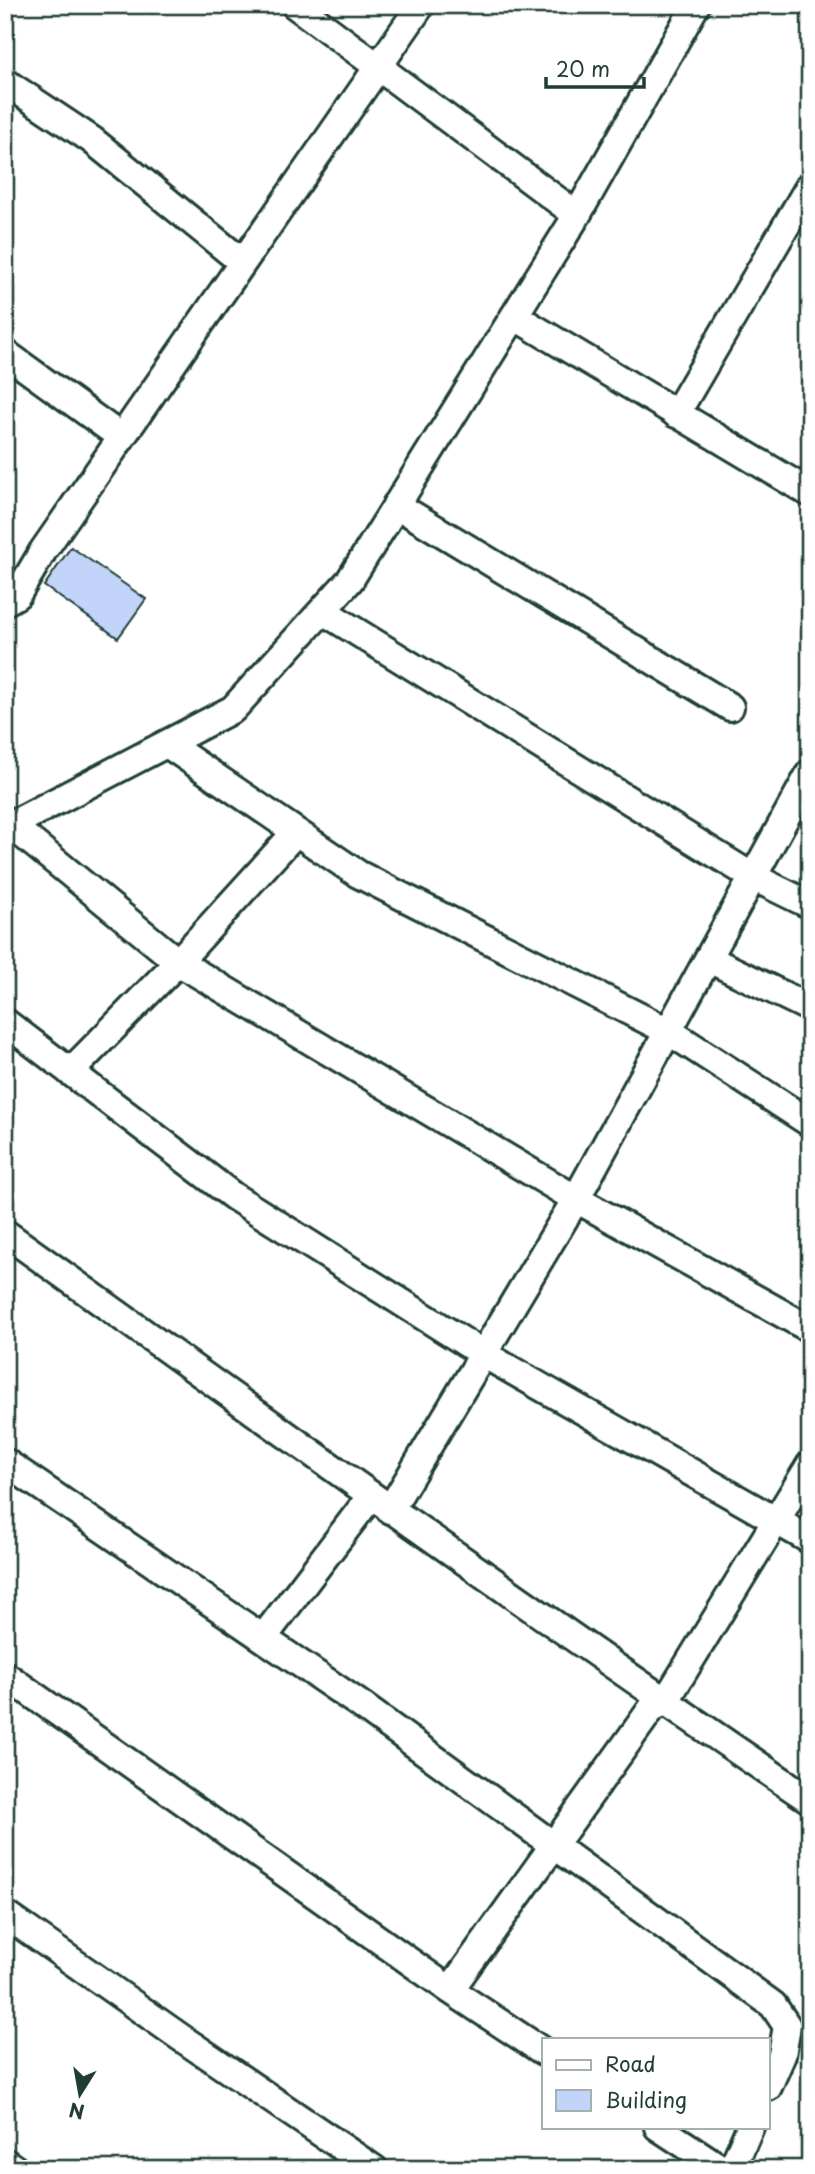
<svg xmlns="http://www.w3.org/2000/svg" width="815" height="2174" font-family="'Playpen Sans',sans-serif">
<rect width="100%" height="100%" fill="#fff"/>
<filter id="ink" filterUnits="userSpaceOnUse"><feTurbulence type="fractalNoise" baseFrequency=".0143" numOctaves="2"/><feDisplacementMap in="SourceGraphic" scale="14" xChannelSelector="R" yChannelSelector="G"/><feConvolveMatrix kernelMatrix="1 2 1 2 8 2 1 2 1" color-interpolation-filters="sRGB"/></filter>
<g filter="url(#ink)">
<!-- building -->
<path fill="#c3d4fa" stroke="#1f3d34" stroke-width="2" d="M71,547L146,599L118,638L44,586Z"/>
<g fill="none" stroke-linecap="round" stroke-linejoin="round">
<!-- street casing -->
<g stroke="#1f3d34" stroke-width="32">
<path id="street" d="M295,5L577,215
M5,82L92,140L242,262
M514,316L810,493
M5,353L121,437
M676,414L810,185
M396,505L730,707
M5,602L17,595L43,551L421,5
M323,611L753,877L810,905
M167,744L358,874L670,1032L810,1123
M5,820L178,962L576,1199L810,1329
M5,828L233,709L350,580L577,215L696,5
M709,959L810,1008
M5,1022L233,1196L485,1355L810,1540
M70,1072L178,962L296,832
M5,1233C272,1425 538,1616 810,1800
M5,1462L361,1705L773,2005L787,2026L782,2055L768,2087
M390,1510L576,1199L810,773
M263,1638L371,1496
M5,1675L450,1990L544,2052
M5,1914L180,2037L374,2169
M450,1990L652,1708L665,1702L810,1465
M658,2127L722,2169
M5,2162L15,2169
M732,2169L750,2127"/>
</g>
<!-- street -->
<use href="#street" stroke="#fff" stroke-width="26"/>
</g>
</g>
<!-- margin -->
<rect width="815" height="2174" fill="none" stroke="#fff" stroke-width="28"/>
<rect x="14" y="14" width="787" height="2146" fill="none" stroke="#1f3d34" stroke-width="2.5" filter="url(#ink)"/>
<!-- legend -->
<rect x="542" y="2038" width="228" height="91" fill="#ffffff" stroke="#a5b1ae" stroke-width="2"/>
<rect x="556" y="2060" width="35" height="10" fill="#ffffff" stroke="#a5b1ae" stroke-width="2"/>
<text x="605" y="2072" font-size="21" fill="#1f3d34">Road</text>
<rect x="556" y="2090" width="35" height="21" fill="#c3d4fa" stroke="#a5b1ae" stroke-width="2"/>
<text x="605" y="2108" font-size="21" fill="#1f3d34">Building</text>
<!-- north arrow -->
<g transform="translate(80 2094) rotate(191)" stroke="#ffffff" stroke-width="5" paint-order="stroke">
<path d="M0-5L12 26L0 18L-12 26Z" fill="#1f3d34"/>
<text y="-10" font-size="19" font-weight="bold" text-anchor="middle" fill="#1f3d34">N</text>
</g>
<!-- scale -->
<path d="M546 77v10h98v-10" fill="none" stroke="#1f3d34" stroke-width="3.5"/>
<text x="556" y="77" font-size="21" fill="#1f3d34" stroke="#ffffff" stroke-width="5" paint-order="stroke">20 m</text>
</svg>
